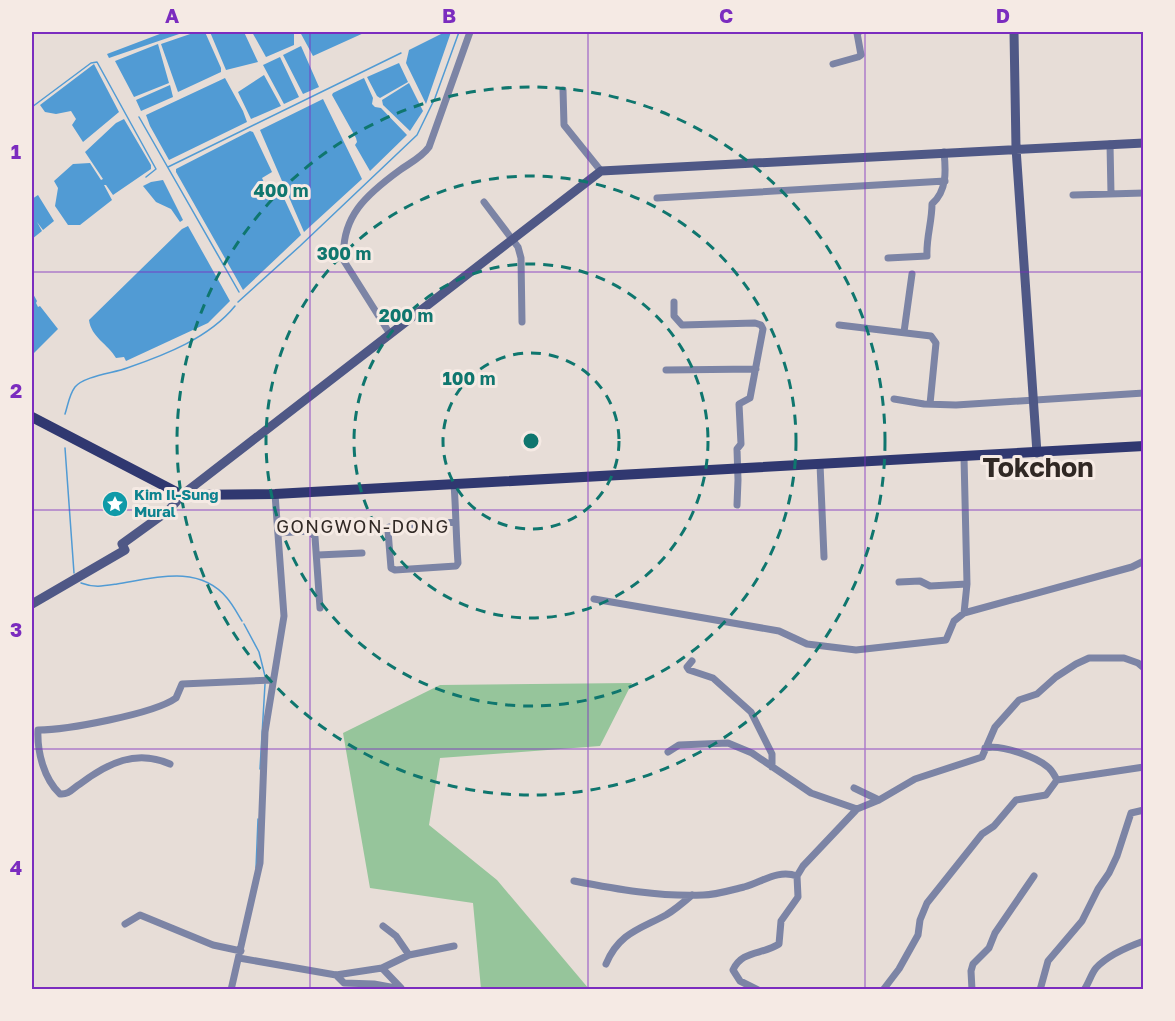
<svg xmlns="http://www.w3.org/2000/svg" width="1175" height="1021" font-family="'Golos Text',sans-serif">
<rect width="100%" height="100%" fill="#e7ddd7"/>
<!-- green -->
<path fill="#96c59b" d="M632,683L600,746L440,758L429,825L497,880L589,989H481L473,903L370,888L343,733L440,685Z"/>
<!-- water -->
<path fill="#519bd4" d="M165,32H185L109,58L107,54Z
M196,32H205L221,68V72L178,92L161,44Z
M210,32H244L258,62L226,70Z
M252,32H294V45L266,57Z
M300,32H366L313,56Z
M445,32H451L426,104L406,63L409,50Z
M158,44L169,83L134,97L115,61Z
M301,46L319,87L303,94L283,55Z
M280,57L299,97L284,104L263,65Z
M399,63L408,82L380,98L377,96L367,77Z
M94,64L119,112L83,142L72,125L76,119L71,111L56,114L45,112L40,105Z
M264,75L281,106L251,119L238,92Z
M225,78L243,111L247,122L169,160L150,126L146,115Z
M364,78L373,98L372,104L375,107L381,108L407,135L370,171L355,145L357,142L356,138L332,95L333,93Z
M409,83L423,111L410,131L383,105L382,100Z
M170,85L173,97L141,111L136,100Z
M323,99L362,179L304,232L260,130Z
M124,119L151,165V169L113,195L106,185H104L112,200L80,225H68L55,206L58,188L54,181L73,164L90,163L101,180L103,179L85,152L116,123Z
M250,131L253,132L272,172L262,178L272,199L282,194L301,235L243,290L176,172V169Z
M163,180L183,220L180,222L171,209L156,202L143,186L151,182Z
M38,195L54,221L43,230L37,222L42,231L32,239V199Z
M188,226L230,301L208,323L126,361L124,357L116,358C108,344 91,337 89,320L182,229Z
M32,292L37,301L36,303L38,307L40,306L58,329L32,355Z"/>
<g fill="none" stroke-linecap="round" stroke-linejoin="round">
<!-- stream -->
<path stroke="#519bd4" stroke-width="1.5" d="M32,107L91,63L97,62L156,169L146,177
M139,117L239,292
M168,167L401,53
M238,302L300,246L417,135L435,98L459,32
M65,414C68,405 69,395 75,387C84,376 114,373 127,368C165,355 209,338 235,306
M65,448L74,573
M81,583C94,588 104,586 117,584C154,578 199,564 227,598C233,605 237,613 242,621
M244,624L259,652L265,676
M260,769L265,684
M256,868L258,819"/>
<!-- street -->
<path stroke="#7c84a5" stroke-width="7" d="M833,64L858,57L861,55L857,33L859,32
M563,90L564,125L601,171
M1110,144L1111,194
M1073,195L1144,193
M657,198L945,181
M484,202L518,247L521,258L522,322
M888,258L927,256C926,238 932,222 932,204C947,191 946,171 944,152
M674,302V316L682,325L755,323L761,325L763,329L750,398L739,404L741,444L737,449L738,480L737,505
M839,325L931,336L936,343L930,404
M904,332L912,274
M390,334L344,261C340,217 367,194 400,170C410,163 422,157 429,147L470,32
M666,370L756,369
M894,399L924,404L956,405L1144,393
M964,457L967,584L964,613
M820,464L824,557
M454,484C456,511 456,537 458,563L456,566L395,570L391,568L388,531L389,527L456,522
M278,533L310,531L315,537L320,608
M318,555L362,553
M899,582L920,581L930,586L967,584
M594,599L779,631L807,644L856,650L946,640L954,621L964,613L1132,567L1144,561
M692,661L687,667L689,670L713,678L751,712L772,754V767
M668,752L679,745L728,743L752,753L811,793L857,809
M170,764C136,749 108,763 80,784C73,788 69,795 60,794C44,779 37,752 38,730C66,730 154,714 176,698L182,684L273,680
M1057,780L1144,767
M854,788L879,800
M574,881C616,889 660,897 703,895C716,895 731,890 744,887C762,882 778,869 797,876L803,866L857,809L879,800L915,779L982,757L995,727L1019,700L1037,694L1056,677L1076,664L1089,658H1124L1138,663L1144,668
M125,924L140,915L213,945L241,951
M383,926L396,936L409,955
M239,958L336,975L382,968L409,955L454,946
M606,964C619,933 640,929 666,915C676,909 684,902 692,895
M382,968L401,988
M336,975L344,983L374,984L401,989
M231,990L260,863L265,732L284,616L275,494
M758,990L740,981L733,970C742,950 762,955 779,944L781,921L798,897L797,876
M883,990L899,969L918,935L920,920L927,903L982,834L994,826L1016,800L1046,795L1057,780C1055,776 1052,771 1049,768C1037,757 1001,744 985,748
M972,990L971,971L973,964L989,948L995,933L1034,876
M1040,990L1048,961L1082,921L1098,889L1109,873L1117,856L1131,813L1144,810
M1084,990C1089,983 1091,974 1096,968C1108,955 1127,947 1144,941"/>
<!-- secondary -->
<path stroke="#4f5886" stroke-width="9" d="M1014,32L1016,148L1037,453
M32,604L125,550L122,544L169,510L182,495L601,171L1144,143"/>
<!-- primary -->
<path stroke="#303870" stroke-width="10" d="M32,417L182,495L275,494L1144,446"/>
</g>
<!-- grid -->
<path fill="none" stroke="#7b2cbf" stroke-width="1.5" stroke-opacity="0.55" d="M310,32V990M588,32V990M865,32V990M32,272H1144M32,510H1144M32,749H1144"/>
<!-- distance rings -->
<g fill="none" stroke="#0f766e" stroke-width="3" stroke-dasharray="10 8">
<circle cx="531" cy="441" r="88"/>
<circle cx="531" cy="441" r="177"/>
<circle cx="531" cy="441" r="265"/>
<circle cx="531" cy="441" r="354"/>
</g>
<!-- icons -->
<defs>
<g id="sight-disc" transform="scale(1.35)"><circle r="9.5" fill="#0f9aa8" stroke="#f5eae4"/><path d="M0-6L1.8-2.2L6-1.7L2.9 1.2L3.7 5.4L0 3.3L-3.7 5.4L-2.9 1.2L-6-1.7L-1.8-2.2Z" fill="#fff"/></g>
</defs>
<g fill-rule="evenodd">
<use href="#sight-disc" x="115" y="504"/>
</g>
<g text-anchor="middle" stroke-width="6" stroke-linejoin="round" paint-order="stroke">
<!-- culture labels -->
<g font-size="15" font-weight="bold" fill="#0d838f" stroke="#f5eae4" text-anchor="start">
<text x="134" y="500">Kim Il-Sung<tspan x="134" dy="17">Mural</tspan></text>
</g>
<!-- quarter labels -->
<g font-size="18" letter-spacing="1.5" fill="#302824" stroke="#f5eae4">
<text x="363" y="533">GONGWON-DONG</text>
</g>
<!-- town labels -->
<g font-size="27" font-weight="bold" fill="#302824" stroke="#f5eae4">
<text x="1038" y="477">Tokchon</text>
</g>
</g>
<circle cx="531" cy="441" r="9" fill="#0f766e" stroke="#f5eae4" stroke-width="3"/>
<g font-size="18" text-anchor="middle" font-weight="bold" fill="#0f766e" stroke="#f5eae4" stroke-width="6" stroke-linejoin="round" paint-order="stroke">
<text x="281" y="197">400 m</text>
<text x="344" y="260">300 m</text>
<text x="406" y="322">200 m</text>
<text x="469" y="385">100 m</text>
</g>
<!-- border -->
<rect width="1175" height="1021" fill="none" stroke="#f5eae4" stroke-width="66"/>
<rect x="33" y="33" width="1109" height="955" fill="none" stroke="#7b2cbf" stroke-width="2"/>
<g font-size="20" text-anchor="middle" font-weight="bold" fill="#7b2cbf">
<text x="172" y="23">A</text>
<text x="449" y="23">B</text>
<text x="726" y="23">C</text>
<text x="1003" y="23">D</text>
<text x="16" y="159">1</text>
<text x="16" y="398">2</text>
<text x="16" y="637">3</text>
<text x="16" y="875">4</text>
</g>
</svg>
